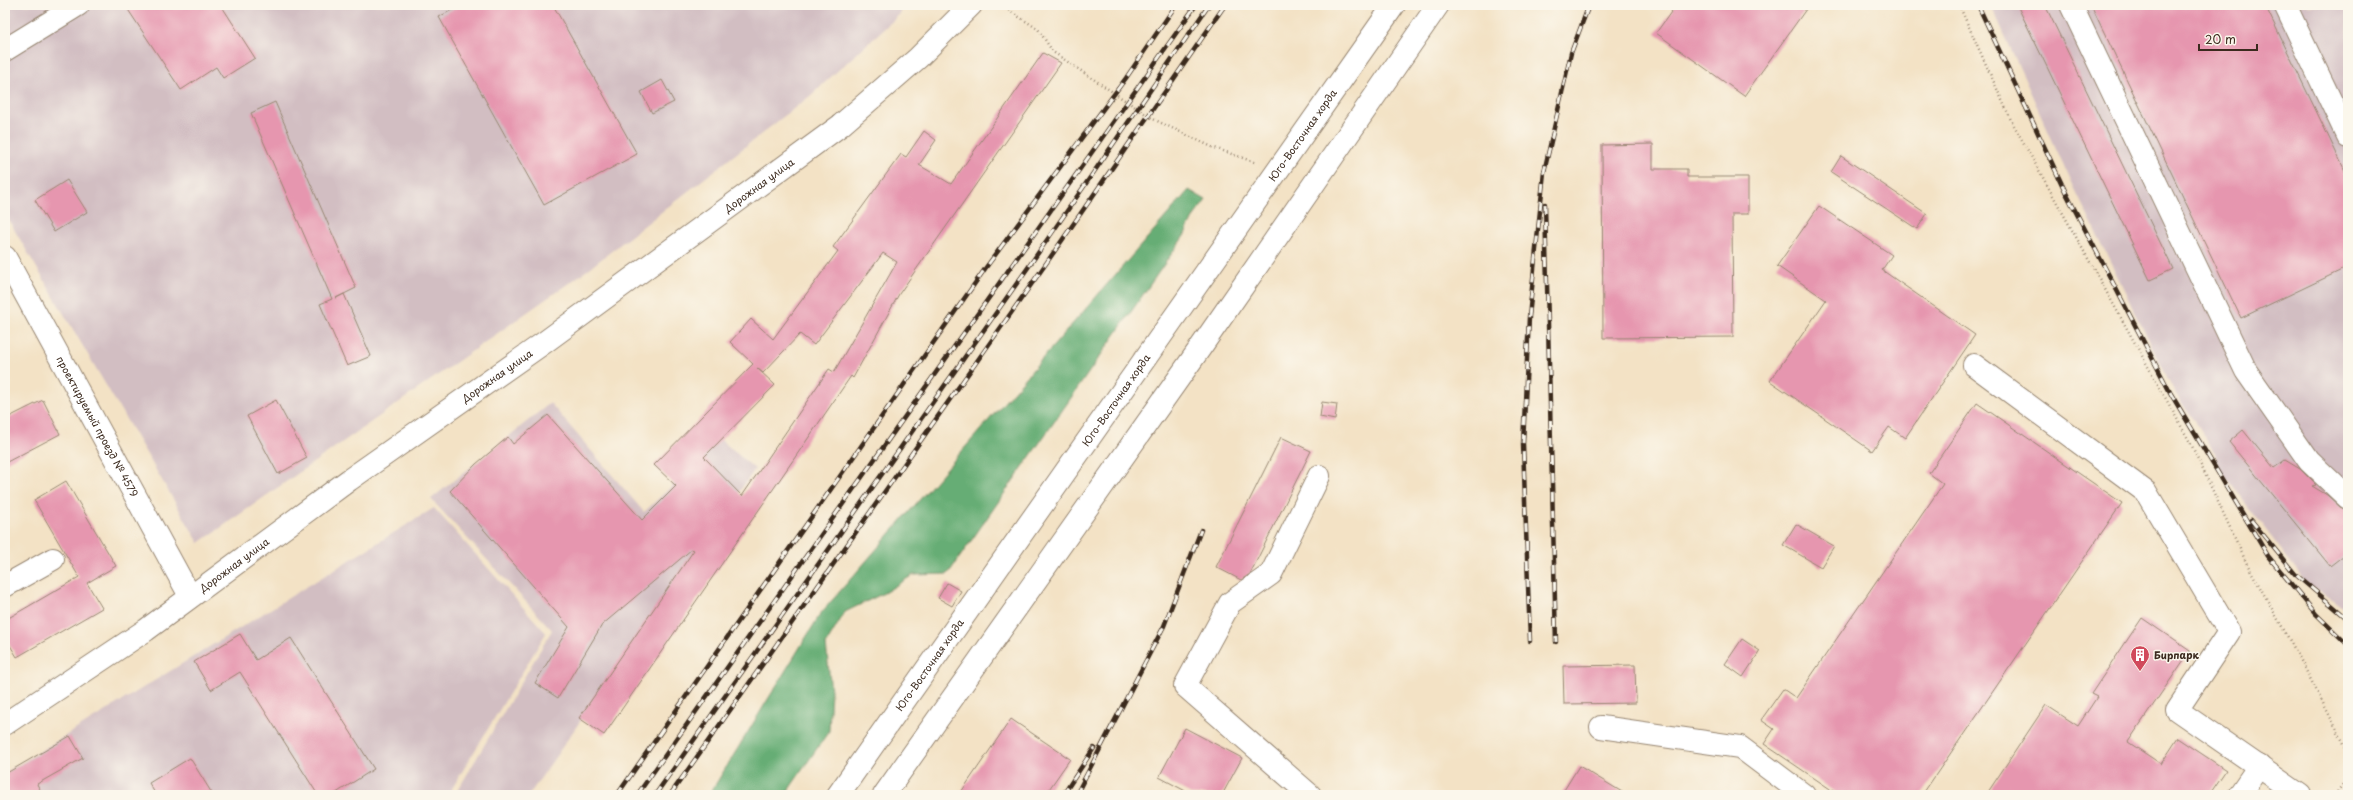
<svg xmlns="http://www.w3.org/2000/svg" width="2353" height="800" font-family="'Playpen Sans',sans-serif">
<rect width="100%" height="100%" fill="#fbf7ec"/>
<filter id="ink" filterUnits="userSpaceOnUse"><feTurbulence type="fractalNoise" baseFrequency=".025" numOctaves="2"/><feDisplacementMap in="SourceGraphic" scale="8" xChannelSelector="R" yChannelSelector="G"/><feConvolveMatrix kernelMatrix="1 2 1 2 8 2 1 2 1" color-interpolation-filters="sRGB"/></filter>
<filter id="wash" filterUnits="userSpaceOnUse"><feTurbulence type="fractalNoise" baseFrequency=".012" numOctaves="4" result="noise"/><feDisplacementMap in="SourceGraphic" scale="16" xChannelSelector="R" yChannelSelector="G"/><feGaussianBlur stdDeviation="0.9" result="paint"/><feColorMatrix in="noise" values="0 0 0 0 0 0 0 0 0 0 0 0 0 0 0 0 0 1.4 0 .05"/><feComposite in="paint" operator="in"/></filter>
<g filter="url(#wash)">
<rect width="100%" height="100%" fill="#f3e2c5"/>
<!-- industrial -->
<path fill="#d2bec2" d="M5,5H901L900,14L810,96L586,271L199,543L5,214Z
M1991,5H2348V609L2308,585L2217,466V456L2174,391L2074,188Z
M550,403L644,512L721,440L755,469L529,795H455L552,630L431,499Z
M434,508L546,633L448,795H5V773Z"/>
<!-- forest -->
<path fill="#66ad74" stroke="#506c49" d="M1189,190L1206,200L1194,216L1184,236L948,574L913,575L884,593L845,612L826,644L831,691L829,731L785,795H709L821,613Z"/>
<g id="blocks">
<!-- building -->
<path fill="#e696af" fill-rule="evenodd" d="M125,5H221L255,58L223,78L216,67L181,90Z
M461,5H553L637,154L544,205L439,17Z
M1676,5H1809L1744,96L1656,33Z
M2017,5H2045L2173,269L2150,280Z
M2091,5H2265L2348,177V267L2241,318Z
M1043,53L1061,63L899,294L853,378L851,376L604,735L579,718L694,550L692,549L602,625L558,698L535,683L569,627L450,491L476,464L508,437L513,444L548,415L642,520L676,486L654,465L753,364L730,342L751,319L773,339L838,251L833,247L901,154L906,157L924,131L936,140L919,165L951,184ZM883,253L897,262L834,372L829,369L742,496L704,457L775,385L757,368L763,373L800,334L814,345Z
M662,80L674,102L652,113L641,92Z
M275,102L356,288L336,298L344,294L371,356L347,366L320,304L332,299L251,113Z
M1653,144V169H1687V177H1748V214H1732L1733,337L1603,338L1602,145Z
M1841,156L1927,214L1917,229L1831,172Z
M67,180L87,212L54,232L35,200Z
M1819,206L1892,255L1882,270L1975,335L1905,438L1889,427L1872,451L1770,381L1826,300L1777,266Z
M43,400L60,434L5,463V419Z
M276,400L307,458L278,474L247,416Z
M1322,402L1337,404L1335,420L1320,417Z
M1977,403L2122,503L1922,795H1839L1764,744L1774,729L1761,720L1783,689L1796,698L1943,484L1929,473Z
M2243,430L2274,468L2285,460L2300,469L2316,485L2312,486L2327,495L2340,507L2348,510V552L2330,566L2229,442Z
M1281,437L1311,451L1250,574L1241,580L1216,567Z
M66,481L116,566L87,583L102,608L17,657L5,637V620L79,577L34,500Z
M1796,524L1834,546L1821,567L1783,545Z
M947,583L961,591L952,606L938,598Z
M2142,618L2190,651L2128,742L2161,764L2178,738L2226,770L2209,795H1986L2046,705L2078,726L2097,697L2091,694Z
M240,634L256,660L291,638L374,769L333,795H318L240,672L211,690L194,662Z
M1742,639L1760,651L1743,677L1725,664Z
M1635,665L1636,703L1564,704L1563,666Z
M1011,719L1070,759L1045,795H959Z
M1185,728L1242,758L1222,795H1193L1159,777Z
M70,736L83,758L37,784L40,790L31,795H5V774Z
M190,758L213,795H156L149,783Z
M1579,766L1627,795H1561Z"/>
</g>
</g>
<g filter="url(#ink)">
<use href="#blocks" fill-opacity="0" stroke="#978672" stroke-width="1"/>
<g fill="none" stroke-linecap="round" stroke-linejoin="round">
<!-- minor casing -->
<g stroke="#978672" stroke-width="24">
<g id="minor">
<path d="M2071,5L2246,371L2309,461L2348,498"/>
<path d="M2285,5L2348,137"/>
<path d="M5,50L78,5"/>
<path id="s1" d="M5,257L190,596"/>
<path d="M1974,365L2146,492L2229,632L2177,710L2300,795"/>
<path d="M5,586L53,559"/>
<path d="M1601,727L1740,747L1804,795"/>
<path d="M1310,795L1185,686L1230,603L1271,574L1319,476"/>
<path d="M2239,795L2259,766"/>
</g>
</g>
<!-- major casing -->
<g stroke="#978672" stroke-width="24">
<g id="major">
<path id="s2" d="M5,724L146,630L349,480L545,342L841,125L918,58L971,5"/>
<path id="s3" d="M838,795L1394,5"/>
<path d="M884,795L1198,351L1438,5"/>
</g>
</g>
<!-- path -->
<path stroke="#978672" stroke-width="2.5" stroke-dasharray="1 3" stroke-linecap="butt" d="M1959,5L2011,120L2191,444L2247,564L2299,657L2348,751
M1005,8L1038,29L1053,52L1153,119L1212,147L1257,163
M2335,795L2348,777"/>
<!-- minor -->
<use href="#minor" stroke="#fff" stroke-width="22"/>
<!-- major -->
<use href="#major" stroke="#fff" stroke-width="22"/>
<!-- rail casing -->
<g stroke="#3b2a1e" stroke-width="4.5">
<path id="rail" d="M1978,5L2066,193L2171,394L2268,556L2316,614L2348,645
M1545,204L1556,642
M2251,520L2295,574L2348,619
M1530,641L1523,444L1529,317L1544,172L1571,53L1589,5
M617,795L987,266L1126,78L1176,5
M637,795L1196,5
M655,795L1027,269L1209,5
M670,795L1045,265L1225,5
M1063,795L1094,748
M1076,795L1164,626L1201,530"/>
</g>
<!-- rail -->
<use href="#rail" stroke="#fbf7ec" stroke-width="3" stroke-dasharray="9" stroke-linecap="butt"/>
</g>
</g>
<!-- icons -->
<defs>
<g id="building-pin" transform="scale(1)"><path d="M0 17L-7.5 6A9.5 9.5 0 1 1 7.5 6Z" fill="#d1495b" stroke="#fbf7ec"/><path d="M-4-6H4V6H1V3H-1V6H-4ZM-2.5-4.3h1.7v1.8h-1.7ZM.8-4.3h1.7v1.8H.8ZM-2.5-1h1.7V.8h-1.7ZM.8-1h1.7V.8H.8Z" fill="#fff"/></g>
</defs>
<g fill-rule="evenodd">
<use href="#building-pin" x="2140" y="655"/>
</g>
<g text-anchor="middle" stroke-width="3" stroke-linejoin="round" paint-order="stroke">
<!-- street labels -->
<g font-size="10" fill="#3b2a1e" stroke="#fbf7ec">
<text dy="4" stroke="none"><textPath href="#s3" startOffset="807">Юго-Восточная хорда</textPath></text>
<text dy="4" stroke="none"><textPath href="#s2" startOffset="927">Дорожная улица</textPath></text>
<text dy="4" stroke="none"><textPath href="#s2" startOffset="603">Дорожная улица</textPath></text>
<text dy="4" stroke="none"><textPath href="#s3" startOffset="483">Юго-Восточная хорда</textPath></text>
<text dy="4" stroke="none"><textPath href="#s1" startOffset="193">проектируемый проезд № 4579</textPath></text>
<text dy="4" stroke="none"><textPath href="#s2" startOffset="279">Дорожная улица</textPath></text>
<text dy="4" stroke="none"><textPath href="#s3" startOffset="159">Юго-Восточная хорда</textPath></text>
</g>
<!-- poi labels -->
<g font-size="10" font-weight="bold" fill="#3b2a1e" stroke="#fbf7ec" text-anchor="start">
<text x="2154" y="659">Бирпарк</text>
</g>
</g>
<!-- margin -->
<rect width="2353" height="800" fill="none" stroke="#fbf7ec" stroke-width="20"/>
<!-- scale -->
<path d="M2199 44v6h58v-6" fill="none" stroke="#3b2a1e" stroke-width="2"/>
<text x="2205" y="44" font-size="12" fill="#3b2a1e" stroke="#fbf7ec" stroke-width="3" paint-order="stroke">20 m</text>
</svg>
